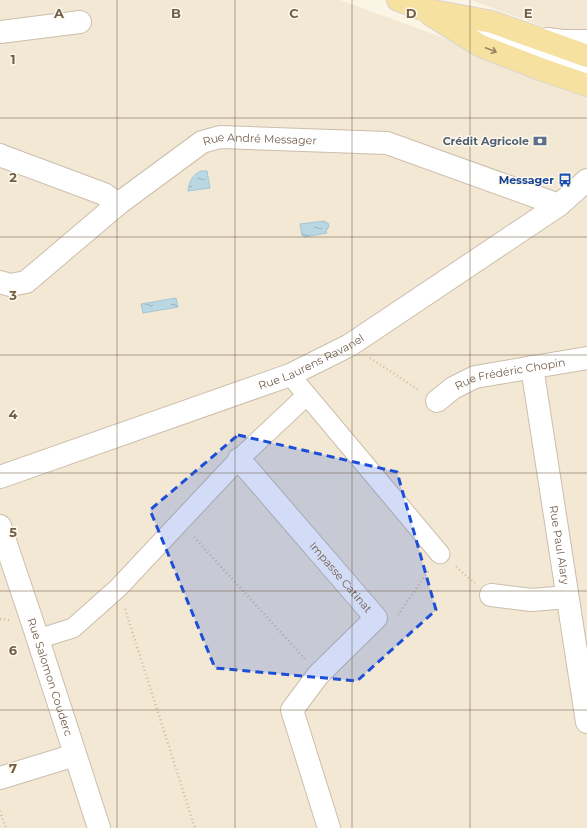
<svg xmlns="http://www.w3.org/2000/svg" width="587" height="828" font-family="Montserrat,sans-serif">
<defs>
<pattern id="water-ripples" width="26" height="14" patternUnits="userSpaceOnUse"><rect width="26" height="14" fill="#bad8e3"/><path d="M2 4q2-2 4 0t4 0M15 11q2-2 4 0t4 0" fill="none" stroke="#9cb2ba"/></pattern>
</defs>
<rect width="100%" height="100%" fill="#fbf5e5"/>
<!-- residential -->
<path fill="#f2e8d4" d="M0,0H340L587,90V828H0Z
M471,0H587V43Z"/>
<!-- water -->
<path fill="url(#water-ripples)" stroke="#a1c6d5" d="M201,171H207L210,188L188,191C189,182 192,175 201,171Z
M325,221V223H328L329,226L326,231L327,233L304,237L302,235L300,224Z
M176,298L178,307L143,313L141,304Z"/>
<g fill="none" stroke-linecap="round" stroke-linejoin="round">
<!-- pedestrian casing -->
<g stroke="#ccbeac" stroke-width="21">
<path id="pedestrian" d="M290,375L440,554
M38,639L73,628L118,588L239,459L307,395"/>
</g>
<!-- minor casing -->
<g stroke="#ccbeac" stroke-width="24">
<g id="minor">
<path d="M457,22L533,49L587,67"/>
<path d="M0,32L80,22"/>
<path d="M548,39L562,41H587"/>
<path d="M0,155L2,156L104,194L118,204"/>
<path id="s1" d="M0,282L10,285L26,282L118,204L202,142L220,137L387,143L559,205"/>
<path id="s2" d="M532,367L587,722"/>
<path id="s3" d="M437,401L453,388L475,377L587,358"/>
<path id="s4" d="M239,459L376,618L318,675L292,710L329,828"/>
<path id="s5" d="M0,477L290,375L350,345L559,205L587,180"/>
<path id="s6" d="M0,526L32,621L99,828"/>
<path d="M491,595L532,600L567,597"/>
<path d="M0,778L75,755"/>
</g>
</g>
<!-- primary casing -->
<g stroke="#dad5d0" stroke-width="24">
<path id="primary" d="M398,0L422,9L492,22L587,56
M431,15L481,46L543,70L587,85"/>
</g>
<!-- path -->
<path stroke="#d4bba1" stroke-width="2.5" stroke-dasharray="1 3" stroke-linecap="butt" d="M370,358L419,390
M194,537L305,659
M456,567L475,583
M125,609L195,828
M398,615L429,570
M0,619L9,620
M0,811L6,828"/>
<!-- pedestrian -->
<use href="#pedestrian" stroke="#fff" stroke-width="19"/>
<!-- minor -->
<use href="#minor" stroke="#fff" stroke-width="22"/>
<!-- primary -->
<use href="#primary" stroke="#f6e1a1" stroke-width="22"/>
</g>
<!-- one-way arrows -->
<defs><path id="oneway-shaft" d="M-6 0H5M1.5-3L5.5 0L1.5 3" fill="none" stroke-width="1.6" stroke-linecap="round" stroke-linejoin="round"/></defs>
<use stroke="#9a8565" href="#oneway-shaft" transform="translate(491 50) rotate(21)"/>
<!-- marked area -->
<path fill="#1d4ed8" fill-opacity="0.2" stroke="#1d4ed8" stroke-width="3" stroke-dasharray="8 5" stroke-linejoin="round" d="M238,435L397,472L436,610L357,681L215,668L150,510Z"/>
<!-- grid -->
<path fill="none" stroke="#725e4b" stroke-width="1" stroke-opacity="0.55" d="M117,0V828M235,0V828M352,0V828M470,0V828M0,118H587M0,237H587M0,355H587M0,473H587M0,591H587M0,710H587"/>
<!-- icons -->
<defs>
<g id="bank-bare" transform="scale(1.08)"><path d="M-6-4H6V4H-6ZM0-2.3a2.3 2.3 0 1 0 0 4.6a2.3 2.3 0 1 0 0-4.6Z" fill="#5c6f8a" stroke="#fef9eb" stroke-width="2.5" paint-order="stroke"/></g>
<g id="bus-bare" transform="scale(1.08)"><path d="M-5-6H5V4H4V6H2V4H-2V6H-4V4H-5ZM-3.5-4V0h7V-4ZM-3.5 1.2v1.5H-2V1.2ZM2 1.2v1.5H3.5V1.2Z" fill="#1a4fb4" stroke="#fef9eb" stroke-width="2.5" paint-order="stroke"/></g>
</defs>
<g fill-rule="evenodd">
<use href="#bank-bare" x="540" y="141"/>
<use href="#bus-bare" x="565" y="180"/>
</g>
<g text-anchor="middle" stroke-width="3" stroke-linejoin="round" paint-order="stroke">
<!-- service labels -->
<g font-size="11" font-weight="bold" fill="#4e5e75" stroke="#fef9eb" text-anchor="end">
<text x="529" y="145">Crédit Agricole</text>
</g>
<!-- street labels -->
<g font-size="11" fill="#725e4b" stroke="#fef9eb">
<text dy="4" stroke="none"><textPath href="#s1" startOffset="310">Rue André Messager</textPath></text>
<text dy="4" stroke="none"><textPath href="#s5" startOffset="332">Rue Laurens Ravanel</textPath></text>
<text dy="4" stroke="none"><textPath href="#s3" startOffset="80">Rue Frédéric Chopin</textPath></text>
<text dy="4" stroke="none"><textPath href="#s2" startOffset="180">Rue Paul Alary</textPath></text>
<text dy="4" stroke="none"><textPath href="#s4" startOffset="156">Impasse Catinat</textPath></text>
<text dy="4" stroke="none"><textPath href="#s6" startOffset="159">Rue Salomon Couderc</textPath></text>
</g>
<!-- transit labels -->
<g font-size="11" font-weight="bold" fill="#164399" stroke="#fef9eb" text-anchor="end">
<text x="554" y="184">Messager</text>
</g>
</g>
<g font-size="13" text-anchor="middle" font-weight="bold" fill="#725e4b" stroke="#fef9eb" stroke-width="3" stroke-linejoin="round" paint-order="stroke">
<text x="59" y="18">A</text>
<text x="176" y="18">B</text>
<text x="294" y="18">C</text>
<text x="411" y="18">D</text>
<text x="528" y="18">E</text>
<text x="13" y="64">1</text>
<text x="13" y="182">2</text>
<text x="13" y="300">3</text>
<text x="13" y="419">4</text>
<text x="13" y="537">5</text>
<text x="13" y="655">6</text>
<text x="13" y="773">7</text>
</g>
</svg>
